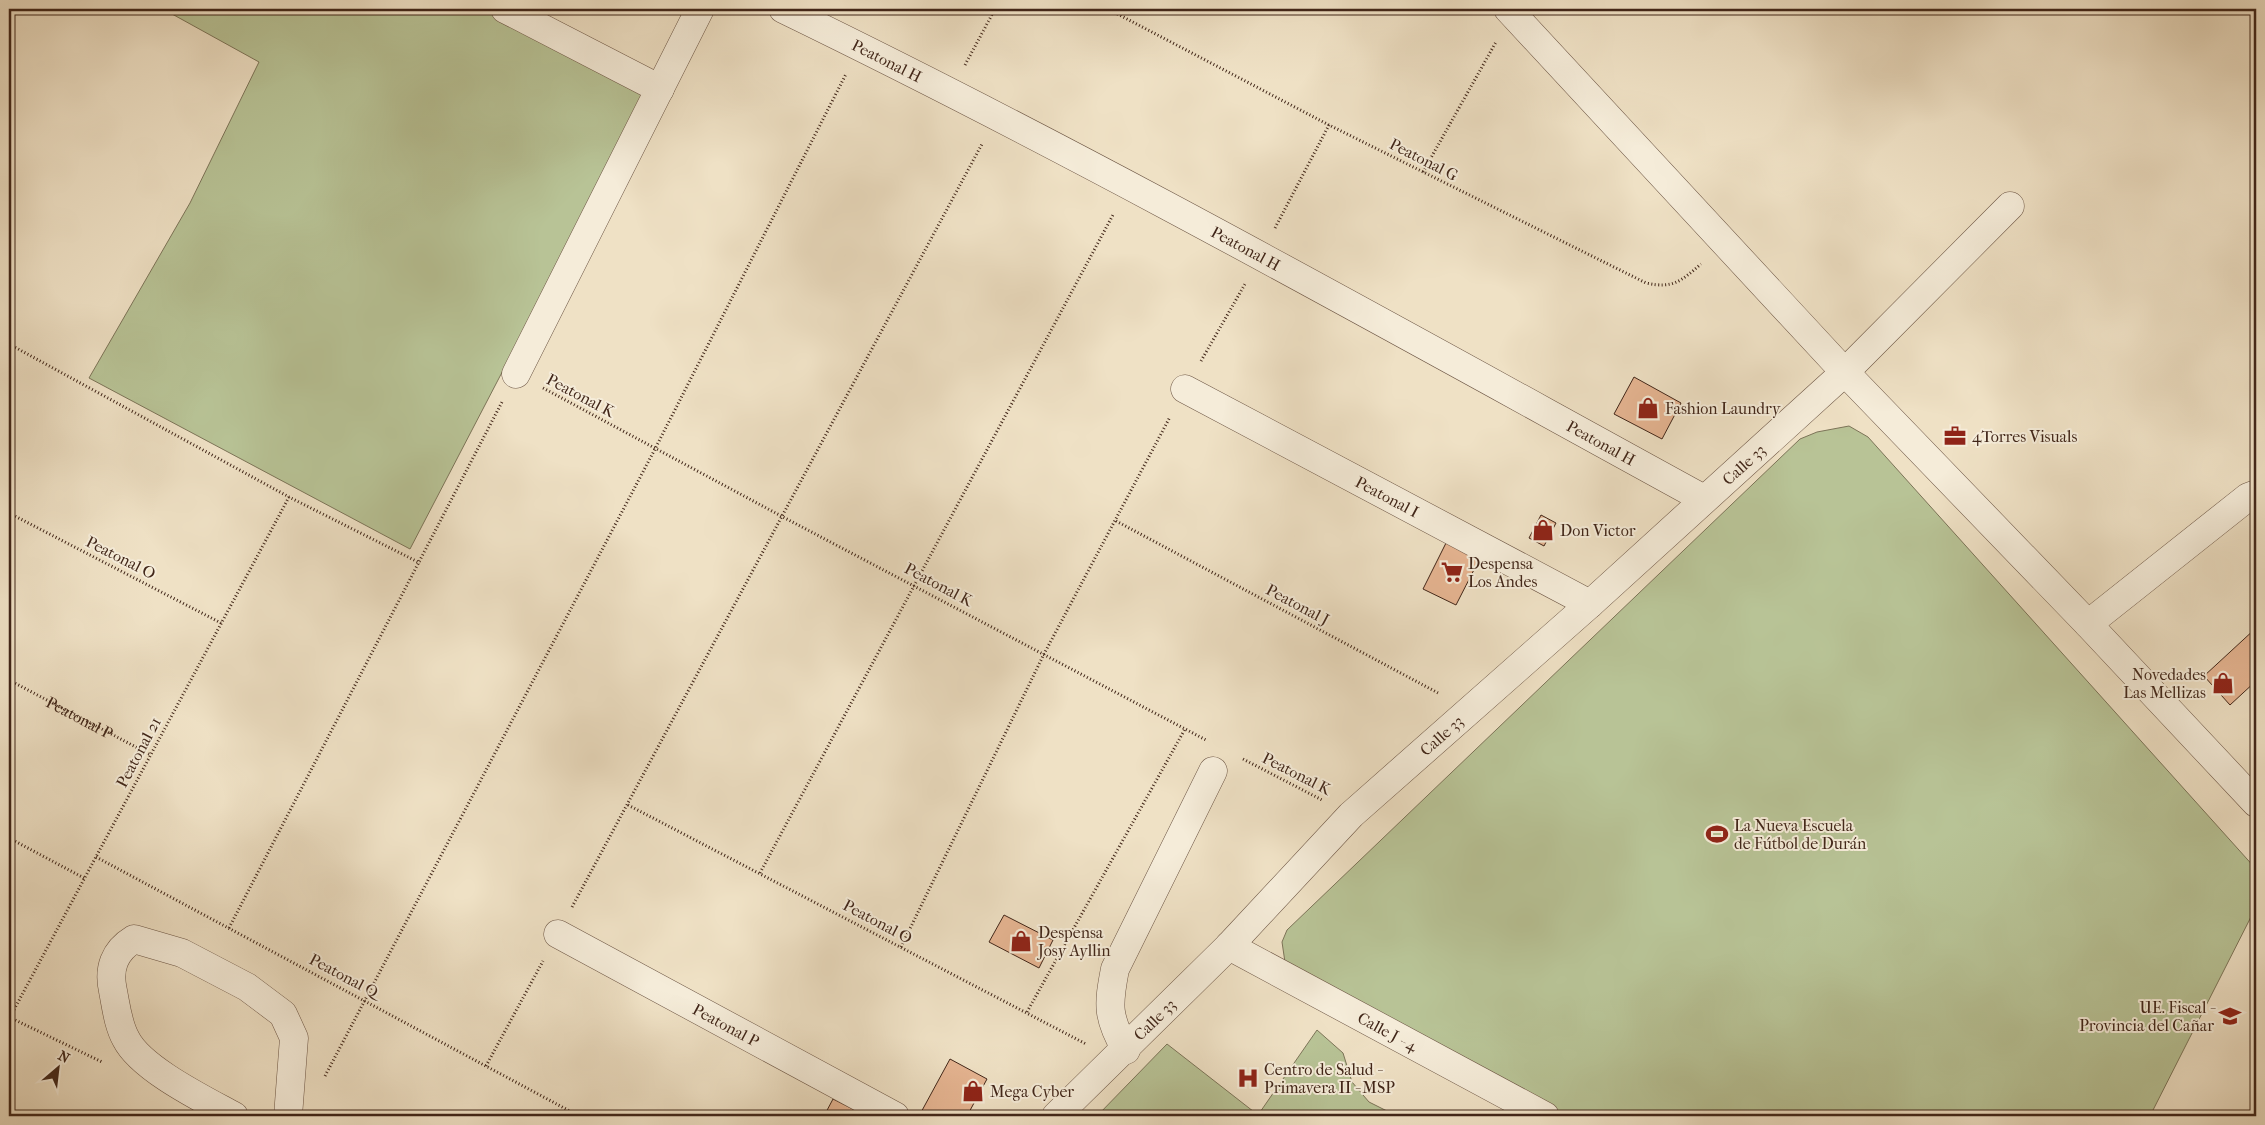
<svg xmlns="http://www.w3.org/2000/svg" width="2265" height="1125" font-family="'IM FELL French Canon',serif">
<rect width="100%" height="100%" fill="#efe1c5"/>
<filter id="stains"><feTurbulence type="fractalNoise" baseFrequency=".004" numOctaves="4"/><feColorMatrix values="0 0 0 0 .2 0 0 0 0 .09 0 0 0 0 .02 0 0 0 .5 -.17"/></filter>
<radialGradient id="worn" r=".72"><stop offset=".6" stop-color="#630" stop-opacity="0"/><stop offset="1" stop-color="#630" stop-opacity=".3"/></radialGradient>
<!-- green -->
<path fill="#b8c396" stroke="#7c7458" d="M163,9H487L648,92L410,549L89,378L190,203L259,62Z
M1849,426L1868,437L2256,869V907L2150,1116H1560L1286,969L1282,942L1287,930L1800,439L1817,432Z
M1317,1030L1343,1053L1352,1082L1369,1102L1397,1116H1097L1167,1044L1258,1115Z"/>
<!-- building -->
<path fill="#e6b592" stroke="#412619" d="M1634,377L1681,403L1662,439L1614,414Z
M1541,515L1556,523L1544,546L1529,538Z
M1448,539L1481,556L1456,605L1423,589Z
M2256,628V681L2230,705L2204,676Z
M1004,915L1053,940L1039,968L989,942Z
M950,1059L987,1079L967,1116H919Z
M833,1099L867,1116H824Z"/>
<g fill="none" stroke-linecap="round" stroke-linejoin="round">
<!-- minor casing -->
<g stroke="#6c5544" stroke-width="29">
<g id="minor">
<path d="M505,9L660,89"/>
<path id="s2" d="M783,9C1096,161 1399,332 1704,499"/>
<path d="M1508,9L1839,366L2088,624L2256,803"/>
<path d="M516,374L700,9"/>
<path id="s3" d="M1185,389L1590,604"/>
<path d="M2088,624L2248,497L2256,494"/>
<path id="s4" d="M558,934L895,1116"/>
<path id="s5" d="M1229,946L1545,1116"/>
<path d="M1126,1050C1107,1017 1108,1005 1115,969L1213,771"/>
<path d="M234,1116C205,1100 141,1069 126,1039C118,1025 116,1006 113,991C108,969 114,951 134,939L182,953L247,987L283,1014L294,1038L288,1116"/>
<path id="s6" d="M1056,1116L1229,946L1351,815L1590,604L1845,372L2010,206"/>
</g>
</g>
<!-- path -->
<g stroke="#412619" stroke-width="3" stroke-dasharray="1 2.5" stroke-linecap="butt">
<path d="M1108,9L1329,125L1646,283C1673,289 1681,281 1701,264"/>
<path d="M965,65L995,9"/>
<path d="M1423,172L1496,42"/>
<path d="M1275,228L1329,125"/>
<path d="M9,344L289,497L420,563"/>
<path d="M1201,361L1245,284"/>
<path d="M543,388L783,517L1206,740"/>
<path d="M9,513L221,623"/>
<path d="M1116,521L1440,694"/>
<path id="s1" d="M9,680L151,755"/>
<path d="M1243,759L1322,800"/>
<path d="M628,805L1086,1044"/>
<path d="M9,838L84,878"/>
<path d="M96,857L579,1116"/>
<path d="M760,873L1114,213"/>
<path d="M572,907L982,144"/>
<path d="M229,928L502,402"/>
<path d="M901,947L1044,654L1170,417"/>
<path d="M1027,1012L1185,729"/>
<path d="M9,1017L102,1062"/>
<path d="M9,1019L289,497"/>
<path d="M486,1066L543,961"/>
<path d="M325,1076L655,449L846,74"/>
</g>
<!-- minor -->
<use href="#minor" stroke="#f5ecd9" stroke-width="28"/>
</g>
<!-- icons -->
<defs>
<g id="shop-bare" transform="scale(1.725)"><path d="M-5-2.5h2.3a2.7 3.5 0 0 1 5.4 0H5L5.5 6h-11ZM-1.5-2.5h3a1.5 2.3 0 0 0-3 0Z" fill="#8f2418" stroke="#f5ecd9" stroke-width="2.5" paint-order="stroke"/></g>
<g id="office-bare" transform="scale(1.725)"><path d="M-6-3h4V-5.5h4V-3h4V5H-6ZM-1-4.5V-3h2v-1.5ZM-6 0V1H6V0Z" fill="#8f2418" stroke="#f5ecd9" stroke-width="2.5" paint-order="stroke"/></g>
<g id="supermarket-bare" transform="scale(1.725)"><path d="M-6-5.5h2.5l.6 2H6L4.5 2H-2.5L-4.4-4H-6ZM-1.5 3.2a1.3 1.3 0 1 0 .1 0ZM3 3.2a1.3 1.3 0 1 0 .1 0Z" fill="#8f2418" stroke="#f5ecd9" stroke-width="2.5" paint-order="stroke"/></g>
<g id="stadium-bare" transform="scale(1.725)"><path d="M0-5a6.5 5 0 1 0 0 10a6.5 5 0 1 0 0-10ZM-3.5-1.8h7v3.6h-7Z" fill="#8f2418" stroke="#f5ecd9" stroke-width="2.5" paint-order="stroke"/></g>
<g id="school-bare" transform="scale(1.725)"><path d="M0-5L7-2L0 1L-7-2ZM-4 1L0 2.5L4 1V4Q0 6-4 4Z" fill="#8f2418" stroke="#f5ecd9" stroke-width="2.5" paint-order="stroke"/></g>
<g id="hospital-bare" transform="scale(1.725)"><path d="M-5-5h3v3.5h4V-5h3V5h-3V1.5h-4V5h-3Z" fill="#8f2418" stroke="#f5ecd9" stroke-width="2.5" paint-order="stroke"/></g>
</defs>
<g fill-rule="evenodd">
<use href="#shop-bare" x="1648" y="408"/>
<use href="#office-bare" x="1955" y="436"/>
<use href="#shop-bare" x="1543" y="530"/>
<use href="#supermarket-bare" x="1452" y="572"/>
<use href="#shop-bare" x="2223" y="683"/>
<use href="#stadium-bare" x="1717" y="834"/>
<use href="#shop-bare" x="1021" y="941"/>
<use href="#school-bare" x="2230" y="1016"/>
<use href="#hospital-bare" x="1248" y="1078"/>
<use href="#shop-bare" x="973" y="1091"/>
</g>
<g text-anchor="middle" stroke-width="4" stroke-linejoin="round" paint-order="stroke">
<!-- street labels -->
<g font-size="16" fill="#412619" stroke="#f5ecd9">
<text dy="6" stroke="none"><textPath href="#s2" startOffset="116">Peatonal H</textPath></text>
<text transform="translate(1424 159) rotate(27)" y="6">Peatonal G</text>
<text dy="6" stroke="none"><textPath href="#s2" startOffset="521">Peatonal H</textPath></text>
<text transform="translate(581 395) rotate(28)" y="6">Peatonal K</text>
<text dy="6" stroke="none"><textPath href="#s2" startOffset="926">Peatonal H</textPath></text>
<text dy="6" stroke="none"><textPath href="#s6" startOffset="948">Calle 33</textPath></text>
<text dy="6" stroke="none"><textPath href="#s3" startOffset="229">Peatonal I</textPath></text>
<text transform="translate(121 557) rotate(27)" y="6">Peatonal O</text>
<text transform="translate(939 584) rotate(28)" y="6">Peatonal K</text>
<text transform="translate(1298 604) rotate(28)" y="6">Peatonal J</text>
<text dy="6" stroke="none"><textPath href="#s1" startOffset="80">Peatonal P</textPath></text>
<text dy="6" stroke="none"><textPath href="#s6" startOffset="542">Calle 33</textPath></text>
<text transform="translate(138 752) rotate(-62)" y="6">Peatonal 21</text>
<text transform="translate(1297 773) rotate(27)" y="6">Peatonal K</text>
<text transform="translate(878 921) rotate(28)" y="6">Peatonal O</text>
<text transform="translate(344 975) rotate(28)" y="6">Peatonal Q</text>
<text dy="6" stroke="none"><textPath href="#s6" startOffset="138">Calle 33</textPath></text>
<text dy="6" stroke="none"><textPath href="#s4" startOffset="191">Peatonal P</textPath></text>
<text dy="6" stroke="none"><textPath href="#s5" startOffset="180">Calle J - 4</textPath></text>
</g>
<!-- poi labels -->
<g font-size="16" fill="#412619" stroke="#f5ecd9" text-anchor="start">
<text x="1665" y="414">Fashion Laundry</text>
<text x="1972" y="442">4Torres Visuals</text>
<text x="1560" y="536">Don Victor</text>
<text x="1468" y="569">Despensa<tspan x="1468" dy="18">Los Andes</tspan></text>
<text x="2206" y="680" text-anchor="end">Novedades<tspan x="2206" dy="18">Las Mellizas</tspan></text>
<text x="1734" y="831">La Nueva Escuela<tspan x="1734" dy="18">de Fútbol de Durán</tspan></text>
<text x="1038" y="938">Despensa<tspan x="1038" dy="18">Josy Ayllin</tspan></text>
<text x="2214" y="1013" text-anchor="end">UE. Fiscal -<tspan x="2214" dy="18">Provincia del Cañar</tspan></text>
<text x="1264" y="1075">Centro de Salud -<tspan x="1264" dy="18">Primavera II - MSP</tspan></text>
<text x="990" y="1097">Mega Cyber</text>
</g>
</g>
<!-- margin -->
<rect width="2265" height="1125" fill="none" stroke="#efe1c5" stroke-width="30"/>
<rect x="10" y="10" width="2245" height="1105" fill="none" stroke="#412619" stroke-width="2.5"/>
<rect x="15" y="15" width="2235" height="1095" fill="none" stroke="#412619"/>
<!-- north arrow -->
<g transform="translate(58 1068) rotate(28)" stroke="#f5ecd9" stroke-width="4" paint-order="stroke">
<path d="M0-4L9 19L0 12L-9 19Z" fill="#412619"/>
<text y="-8" font-size="14" font-weight="bold" text-anchor="middle" fill="#412619">N</text>
</g>
<rect width="100%" height="100%" filter="url(#stains)"/>
<rect width="100%" height="100%" fill="url(#worn)"/>
</svg>
